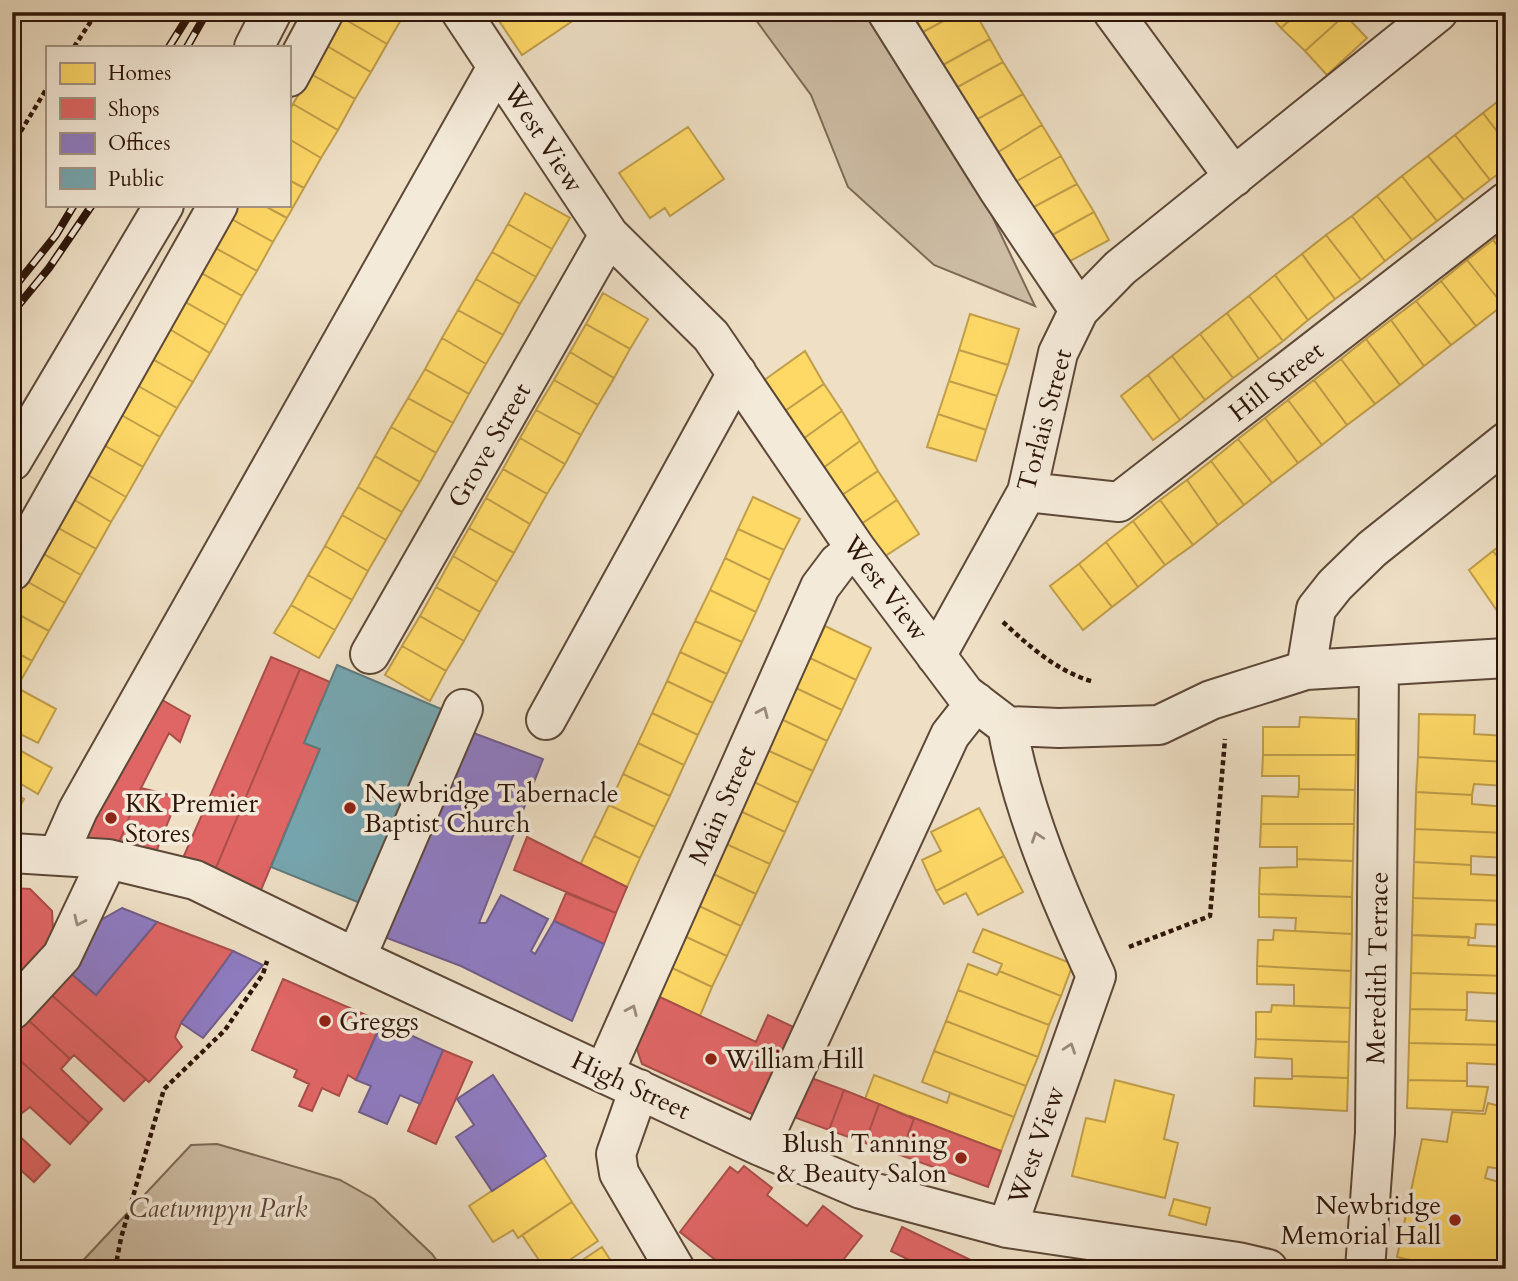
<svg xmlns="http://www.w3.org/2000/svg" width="1518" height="1281" font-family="Cardo,serif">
<rect width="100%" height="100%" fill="#eedfc5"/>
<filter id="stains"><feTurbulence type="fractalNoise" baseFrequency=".00286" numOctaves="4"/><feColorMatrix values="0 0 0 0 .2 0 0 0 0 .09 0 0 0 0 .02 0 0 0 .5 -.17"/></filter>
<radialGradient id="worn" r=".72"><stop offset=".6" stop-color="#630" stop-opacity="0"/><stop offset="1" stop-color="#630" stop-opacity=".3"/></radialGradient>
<!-- green -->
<path fill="#cdbda5" stroke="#7d6956" stroke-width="2" d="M750,12H866L984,199L1035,306L934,265L848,187L811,95Z
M217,1144L340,1180L374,1199L432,1254L443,1269H75L191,1145Z"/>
<!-- homes -->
<path fill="#ffd966" stroke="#c09e4a" stroke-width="2" d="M346,12H403L405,13L387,44L343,18Z
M493,12H586L522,55Z
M912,12H960L923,32Z
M960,12H975L990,39L941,66L923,32Z
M1267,12H1299L1281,28Z
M1299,12H1343L1345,15L1305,51L1281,28Z
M1345,15L1367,38L1327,75L1305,51Z
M343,18L387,44L371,72L327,46Z
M990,39L1003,62L954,89L941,66Z
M327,46L371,72L355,99L311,74Z
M1003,62L1023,94L974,121L954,89Z
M311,74L355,99L338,130L293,104Z
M1023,94L1042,125L995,154L974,121Z
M1506,95V143L1483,113Z
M293,104L338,130L321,158L289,139V112Z
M1483,113L1506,143V168L1490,180L1455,135Z
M1042,125L1061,156L1012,184L995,154Z
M688,127L724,179L670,216L665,208L650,218L619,173Z
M1455,135L1490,180L1464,200L1428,156Z
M289,139L321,158L304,188L289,180Z
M1061,156L1077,184L1028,210L1012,184Z
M1428,156L1464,200L1437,221L1402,176Z
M1402,176L1437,221L1412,240L1377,196Z
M289,180L304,188L287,218L263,205H289Z
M1077,184L1094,212L1045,239L1028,210Z
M525,193L570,218L552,249L508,224Z
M1377,196L1412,240L1385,261L1352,216Z
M236,205H263L287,218L273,242L228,217Z
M1094,212L1109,240L1061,266L1045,239Z
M1352,216L1385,261L1361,280L1326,235Z
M228,217L273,242L257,271L212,246Z
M508,224L552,249L536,277L492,252Z
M1506,230V255L1493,240Z
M1326,235L1361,280L1335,299L1302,254Z
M1493,240L1506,255V303L1503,305L1467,260Z
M212,246L257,271L242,296L198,271Z
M492,252L536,277L520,304L476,279Z
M1302,254L1335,299L1308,320L1275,275Z
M1467,260L1503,305L1476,326L1441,281Z
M198,271L242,296L226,325L182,300Z
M1275,275L1308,320L1283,341L1249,296Z
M476,279L520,304L503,335L458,310Z
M1441,281L1476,326L1451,345L1416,301Z
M603,293L648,319L630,349L586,324Z
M1249,296L1283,341L1259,359L1227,313Z
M182,300L226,325L210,353L166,327Z
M1416,301L1451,345L1424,366L1391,320Z
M458,310L503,335L486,364L442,338Z
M1227,313L1259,359L1233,378L1200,334Z
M970,314L1019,329L1008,365L959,350Z
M1391,320L1424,366L1400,385L1366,339Z
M586,324L630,349L614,378L570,352Z
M166,327L210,353L193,382L149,357Z
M1200,334L1233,378L1205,400L1172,356Z
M442,338L486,364L469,394L425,369Z
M1366,339L1400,385L1375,404L1341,359Z
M959,350L1008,365L997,396L949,381Z
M805,351L824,384L782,413L763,381Z
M570,352L614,378L598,405L554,380Z
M1172,356L1205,400L1180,420L1148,375Z
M149,357L193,382L177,408L133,383Z
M1341,359L1375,404L1347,425L1314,380Z
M425,369L469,394L453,423L408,398Z
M1148,375L1180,420L1153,440L1121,396Z
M554,380L598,405L581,435L536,410Z
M1314,380L1347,425L1322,445L1288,400Z
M949,381L997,396L986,430L938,414Z
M133,383L177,408L160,437L116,412Z
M824,384L842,411L800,441L782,413Z
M408,398L453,423L436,453L391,427Z
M1288,400L1322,445L1298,463L1265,418Z
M536,410L581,435L565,464L520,438Z
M842,411L860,441L819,471L800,441Z
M116,412L160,437L143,467L98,442Z
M938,414L986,430L976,461L927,447Z
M1265,418L1298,463L1272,483L1238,439Z
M391,427L436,453L420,482L375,456Z
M520,438L565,464L547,494L503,469Z
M1238,439L1272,483L1244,505L1211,461Z
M860,441L878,471L836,499L819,471Z
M98,442L143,467L126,497L81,471Z
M375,456L420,482L402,512L358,487Z
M1211,461L1244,505L1218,525L1187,480Z
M503,469L547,494L530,524L486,498Z
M81,471L126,497L111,522L68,496Z
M878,471L897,500L855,528L836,499Z
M1187,480L1218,525L1193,545L1160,500Z
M358,487L402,512L386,540L342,515Z
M68,496L111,522L96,549L51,524Z
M753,497L800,519L784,550L738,529Z
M486,498L530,524L514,553L469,528Z
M897,500L919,534L876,562L855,528Z
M1160,500L1193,545L1165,565L1133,521Z
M342,515L386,540L368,571L325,546Z
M1133,521L1165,565L1138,587L1106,542Z
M51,524L96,549L81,575L37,550Z
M469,528L514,553L497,582L453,556Z
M738,529L784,550L770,580L725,558Z
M1506,541V568L1493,551Z
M1106,542L1138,587L1112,607L1079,564Z
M325,546L368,571L352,600L308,575Z
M37,550L81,575L65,603L21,578Z
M1493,551L1506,568V611L1500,615L1469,570Z
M453,556L497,582L480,612L436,587Z
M725,558L770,580L756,612L710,590Z
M1079,564L1112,607L1083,630L1050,586Z
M308,575L352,600L335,630L291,605Z
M21,578L65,603L49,631L12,611V592Z
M436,587L480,612L464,641L420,616Z
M710,590L756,612L742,642L695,621Z
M291,605L335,630L319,658L274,633Z
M12,611L49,631L32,661L12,650Z
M420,616L464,641L446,671L402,646Z
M695,621L742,642L727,674L680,652Z
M825,626L871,648L856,680L810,658Z
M402,646L446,671L430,701L385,675Z
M12,650L32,661L17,687L12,685Z
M680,652L727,674L713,703L667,681Z
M810,658L856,680L842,710L796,688Z
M667,681L713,703L698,735L652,713Z
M12,685L56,709L38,743L12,730Z
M796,688L842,710L827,741L781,719Z
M652,713L698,735L684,765L638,743Z
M1419,714L1475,715L1474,734L1506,736V762L1418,757Z
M1300,717L1356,719V755H1263V727H1299Z
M781,719L827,741L813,771L767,750Z
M638,743L684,765L670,796L623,774Z
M12,746L52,768L38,794L16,781L12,787Z
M767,750L813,771L798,803L752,781Z
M1263,755H1356L1355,790L1299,789V776H1262Z
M1418,757L1506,762V786L1474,784L1472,795L1416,792Z
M623,774L670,796L655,827L609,805Z
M752,781L798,803L785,832L738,810Z
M1299,789L1355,790L1354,824H1261L1262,796L1298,797Z
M1416,792L1472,795V804L1506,807V833L1415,829Z
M12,793L24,799L13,819H12Z
M609,805L655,827L640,858L594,836Z
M979,808L1004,856L936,891L922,860L941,851L931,832Z
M738,810L785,832L770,864L724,843Z
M1261,824H1354L1353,861L1297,859V847H1260Z
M1415,829L1506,833V858L1471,856V865L1414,862Z
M594,836L640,858L627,887L580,865Z
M724,843L770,864L756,894L709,872Z
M1004,856L1023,892L978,915L966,893L944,904L936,891Z
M1297,859L1353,861L1352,897L1259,894L1260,868L1297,867Z
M1414,862L1471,865V874L1506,876V901L1413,898Z
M709,872L756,894L741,926L695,904Z
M1259,894L1352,897V934L1295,931L1296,918L1259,917Z
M1413,898L1506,901V925L1476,924L1475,938L1412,935Z
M695,904L741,926L727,956L680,934Z
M983,929L1073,964L1061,996L999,971L1002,964L973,952Z
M1274,930L1352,934L1351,971L1257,966L1258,940H1273Z
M680,934L727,956L712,987L666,965Z
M1412,935L1469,937L1468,945L1506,947V976L1411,973Z
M968,964L997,975L999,971L1061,996L1049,1025L958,990Z
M666,965L712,987L700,1016L653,994Z
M1257,966L1351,971L1350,1008L1294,1006V985L1257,984Z
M1411,973L1506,976V994L1467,992V1010L1410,1009Z
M958,990L1049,1025L1038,1057L946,1021Z
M1272,1005L1350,1008L1349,1042L1256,1039V1012H1271Z
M1410,1009L1467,1010L1466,1020L1506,1022V1045L1409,1043Z
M946,1021L1038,1057L1026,1086L934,1051Z
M1256,1039L1349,1042L1348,1078L1292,1076V1059L1255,1057Z
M1409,1043L1506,1045V1065L1467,1063V1081L1408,1080Z
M934,1051L1026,1086L1014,1117L922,1082Z
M874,1075L947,1103L950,1093L1014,1117L1001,1151L865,1099Z
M1292,1076L1348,1078L1347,1111L1254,1106L1255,1078L1292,1079Z
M1115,1080L1174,1095L1164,1139L1178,1143L1165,1198L1072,1176L1086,1118L1105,1122Z
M1408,1080L1467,1081V1086L1488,1087L1483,1111L1407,1108Z
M1488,1103L1506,1108V1170L1488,1167L1485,1178L1506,1184V1269H1449L1397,1257L1422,1139L1447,1142L1452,1112L1485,1114Z
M543,1157L572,1202L518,1238L513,1230L493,1242L469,1206Z
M1174,1199L1210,1208L1206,1225L1169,1215Z
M572,1202L598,1241L556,1269H545L522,1235Z
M602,1247L616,1269H569Z"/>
<!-- shops -->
<path fill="#e06666" stroke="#aa4e4a" stroke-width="2" d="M271,657L300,669L215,870L183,858Z
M300,669L330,682L304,743L320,749L261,890L215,870Z
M157,697L190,716L180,742L169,733L141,788L118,845L80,838Z
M141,788L178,797L156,852L118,845Z
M527,837L627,887L616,913L514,870Z
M12,888L30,889L52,911L53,930V945L13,989Z
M566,893L616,913L604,944L554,921Z
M157,922L233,951L181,1023L175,1037L182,1047L149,1082L47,991L66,969L96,995Z
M283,979L382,1022L356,1080L348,1075L339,1096L322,1088L312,1111L299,1106L309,1084L294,1077L297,1070L252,1050Z
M47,991L146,1079L124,1101L74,1055L70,1059L24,1016Z
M649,992L756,1042L768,1015L802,1031L763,1119L642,1064L631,1032Z
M24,1016L70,1059L61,1069L102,1109L89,1123L12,1053V1029Z
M443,1050L472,1062L436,1144L408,1131Z
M12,1053L89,1123L70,1144L30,1107L22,1113L12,1104Z
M806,1076L844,1090L829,1130L791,1116Z
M844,1090L879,1104L865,1143L829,1130Z
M12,1104L22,1113L12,1124Z
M879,1104L914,1119L900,1155L865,1143Z
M909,1116L1001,1151L988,1187L900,1155L914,1119Z
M12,1129L50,1165L34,1182L12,1162Z
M744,1166L772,1188L767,1195L807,1226L823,1206L862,1236L836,1269H727L680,1232L730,1167L738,1173Z
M902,1227L979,1264L976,1269H927L891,1251Z
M1037,1262L1068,1269H1035Z"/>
<!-- offices -->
<path fill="#8e7cc3" stroke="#715d8b" stroke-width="2" d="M460,728L543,759L479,923H486L501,895L548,919L531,951L535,954L554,921L604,944L572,1021L461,966L379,935Z
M122,908L157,922L96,995L66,969L90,942L99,921Z
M233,951L263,965L203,1038L181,1023Z
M382,1022L443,1050L420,1104L400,1095L387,1124L359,1112L371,1086L356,1080Z
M493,1075L546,1156L492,1191L456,1137L474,1125L457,1099Z"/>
<!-- public -->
<path fill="#76a5af" stroke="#607a7d" stroke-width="2" d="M337,665L446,711L365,905L271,867L320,749L304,743Z"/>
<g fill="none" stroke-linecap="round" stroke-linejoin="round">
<!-- minor casing -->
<g stroke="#5d4837" stroke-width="42">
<path id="minor" d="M461,12L609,235L711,336L856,549L965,694L1007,726C1023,813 1059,896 1096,976L1007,1228
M887,12L998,189L1079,310L1058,353L1027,492L936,656
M1113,12L1234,177
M254,47L272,12
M289,77L324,12
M1079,310L1120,268L1438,12
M12,461L164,205
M1027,492L1119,502L1506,202
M12,571L218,205
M370,654L609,235
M1306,670L1316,609L1335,585L1372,549L1506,442
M546,720L737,373
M1007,726L1059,728L1159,725L1211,700L1306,670L1506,658
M12,853L108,859L195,880L356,958L760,1146L861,1189L1007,1228L1238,1262L1268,1269
M58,855L78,810L497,67
M356,958L463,709
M12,1010L62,956L108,859
M604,1073L820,587L838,563L856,549
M639,1089L616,1154L619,1173L675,1269
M760,1146L950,735L976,702
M1365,1269L1375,1133L1379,667"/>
</g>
<!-- path -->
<path stroke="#2d1508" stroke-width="4.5" stroke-dasharray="5 3.5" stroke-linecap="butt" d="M74,47L97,12
M12,146L47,88
M12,226V228
M1003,622C1030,647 1058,672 1094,682
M1129,947L1210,916L1225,739
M115,1269L121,1238L164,1089L225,1030L263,974L267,961"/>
<!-- minor -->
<use href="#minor" stroke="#f4ead9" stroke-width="38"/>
<!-- rail casing -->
<g stroke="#2d1508" stroke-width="8">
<path id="rail" d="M169,47L191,12
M187,47L207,12
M12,290L56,235L74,205
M12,313L49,268L92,205"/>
</g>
<!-- rail -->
<use href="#rail" stroke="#f4ead9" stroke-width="5" stroke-dasharray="16" stroke-linecap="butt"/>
</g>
<!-- one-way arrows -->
<defs><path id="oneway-chevron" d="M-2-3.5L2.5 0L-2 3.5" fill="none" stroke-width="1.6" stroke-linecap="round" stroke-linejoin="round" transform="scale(1.75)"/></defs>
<g stroke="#9a8a7b">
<use href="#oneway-chevron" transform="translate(763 712) rotate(-66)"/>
<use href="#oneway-chevron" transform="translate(1037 837) rotate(-109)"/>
<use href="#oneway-chevron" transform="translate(79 921) rotate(115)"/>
<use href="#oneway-chevron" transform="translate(632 1010) rotate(-66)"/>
<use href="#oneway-chevron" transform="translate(1070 1048) rotate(-71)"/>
</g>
<!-- markers -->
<g fill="#8f2418" stroke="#f4ead9" stroke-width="2.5">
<circle cx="350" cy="808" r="7"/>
<circle cx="111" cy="818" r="7"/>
<circle cx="325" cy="1021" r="7"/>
<circle cx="711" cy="1059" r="7"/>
<circle cx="961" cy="1158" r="7"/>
<circle cx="1455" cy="1220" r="7"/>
</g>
<g text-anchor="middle" stroke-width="7" stroke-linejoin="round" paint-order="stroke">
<!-- street labels -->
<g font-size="26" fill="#2d1508" stroke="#f4ead9">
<text transform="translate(544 138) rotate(57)" y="9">West View</text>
<text transform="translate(1276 381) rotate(-38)" y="9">Hill Street</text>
<text transform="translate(1044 420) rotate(-75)" y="9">Torlais Street</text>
<text transform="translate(489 445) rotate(-60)" y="9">Grove Street</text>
<text transform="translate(886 588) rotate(53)" y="9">West View</text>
<text transform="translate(722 805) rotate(-66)" y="9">Main Street</text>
<text transform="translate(1377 968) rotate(-89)" y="9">Meredith Terrace</text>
<text transform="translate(631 1085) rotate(25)" y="9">High Street</text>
<text transform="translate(1036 1145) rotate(-71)" y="9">West View</text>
</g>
<!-- poi labels -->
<g font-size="26" fill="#2d1508" stroke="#f4ead9" text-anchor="start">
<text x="364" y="802">Newbridge Tabernacle<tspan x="364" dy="30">Baptist Church</tspan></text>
<text x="125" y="812">KK Premier<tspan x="125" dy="30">Stores</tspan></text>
<text x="339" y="1030">Greggs</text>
<text x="725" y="1068">William Hill</text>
<text x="947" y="1152" text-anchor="end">Blush Tanning<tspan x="947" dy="30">&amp; Beauty Salon</tspan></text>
<text x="1441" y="1214" text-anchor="end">Newbridge<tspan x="1441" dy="30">Memorial Hall</tspan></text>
</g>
<!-- park labels -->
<g font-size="26" font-style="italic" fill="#5d4737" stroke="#f4ead9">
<text x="218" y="1217">Caetwmpyn Park</text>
</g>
</g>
<!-- margin -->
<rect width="1518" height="1281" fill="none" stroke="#eedfc5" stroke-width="42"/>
<rect x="14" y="14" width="1490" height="1253" fill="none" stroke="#2d1508" stroke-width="3.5"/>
<rect x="21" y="21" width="1476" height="1239" fill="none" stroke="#2d1508" stroke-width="2"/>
<!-- legend -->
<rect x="46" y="46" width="245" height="161" fill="#f4ead9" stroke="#a49585" stroke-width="2"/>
<rect x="60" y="63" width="35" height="21" fill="#ffd966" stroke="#a49585" stroke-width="2"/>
<text x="108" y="80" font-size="21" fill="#2d1508">Homes</text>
<rect x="60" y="98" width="35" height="21" fill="#e06666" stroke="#a49585" stroke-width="2"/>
<text x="108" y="116" font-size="21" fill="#2d1508">Shops</text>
<rect x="60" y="133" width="35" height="21" fill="#8e7cc3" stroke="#a49585" stroke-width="2"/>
<text x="108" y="150" font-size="21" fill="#2d1508">Offices</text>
<rect x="60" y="168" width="35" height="21" fill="#76a5af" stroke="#a49585" stroke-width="2"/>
<text x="108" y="186" font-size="21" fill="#2d1508">Public</text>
<rect width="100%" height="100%" filter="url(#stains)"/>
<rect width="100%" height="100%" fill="url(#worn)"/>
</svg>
